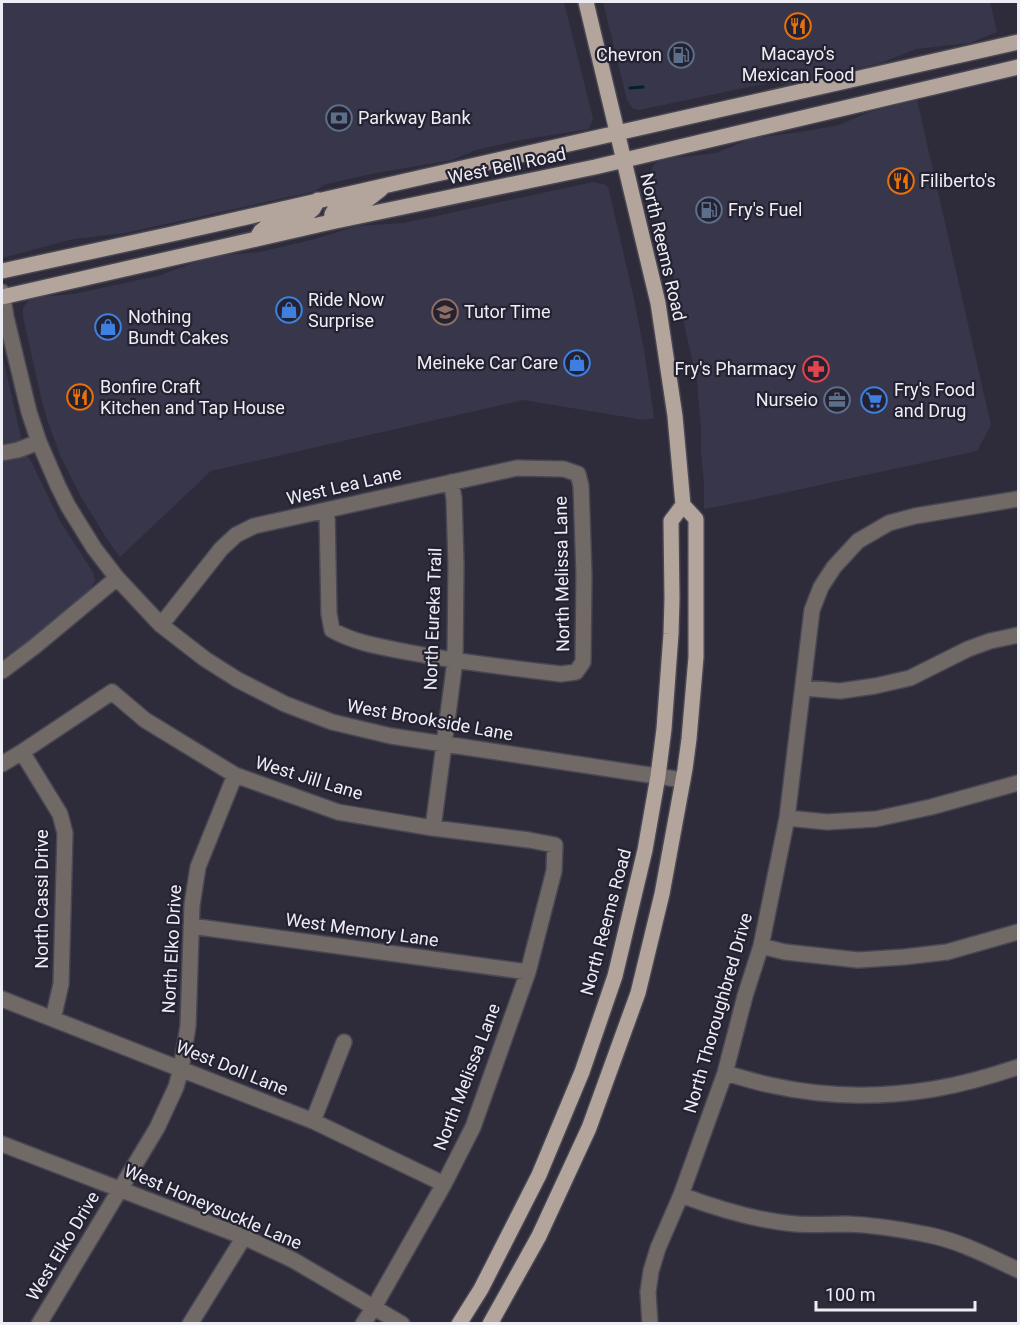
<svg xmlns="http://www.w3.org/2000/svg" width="1020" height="1325" font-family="Roboto,sans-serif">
<rect width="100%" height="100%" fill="#2e2c3a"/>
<!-- built -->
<path fill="#38364a" d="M2,2H564L593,119L589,129L583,130L515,141L476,150L452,160L371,174L326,184L314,191L302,194L125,233L73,239L2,258Z
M603,2H990L997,32L970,43L916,49L881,63L785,85L777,81L639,110L633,109L627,100Z
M917,100L991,425L977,451L736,503L704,509V482L701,454V429L697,381L650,174L654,164L660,161L672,158L716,153L753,138L801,132L839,125L869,112Z
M593,182L606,185L609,190L634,299L644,350L654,418L644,420L523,400L211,471L120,557L107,539L81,497L60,455L47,419L41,397L23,317V308L28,301L37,297L73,294L158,276L190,264L217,256L260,252L315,239L357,226L404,223Z
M2,354L21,437L18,443L2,448Z
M24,455L28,457L32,463L60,521L94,574L95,581L89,591L22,646L2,660V458Z"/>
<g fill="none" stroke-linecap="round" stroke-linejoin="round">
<!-- stream -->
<path stroke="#042127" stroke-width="3" d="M630,88L643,87"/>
<!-- minor casing -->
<g stroke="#494754" stroke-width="18">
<path id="minor" d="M2,292L6,317L29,412L39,442L58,486L68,506L94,548L117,578L161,625L205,659L238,680L285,704L332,722L391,736L431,742L683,780
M2,453L18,450L39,442
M161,625L221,549L236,535L254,526L517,468L564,469L578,474L581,486L584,575L583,662L576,672L561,674C510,668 458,662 407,652C381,647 355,643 332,630L329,614L327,510
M2,671L34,647L117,578
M804,688L840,691L875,686L910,678L968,649L990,641L1018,635
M22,752L60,814L65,833L61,984L53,1019
M2,764L22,752L112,692L145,720L235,775L338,812L433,828L529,840L555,845L554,871L528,972L473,1127L444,1184L374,1307L363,1324
M787,818L827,822L876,819L931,807L1018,783
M433,828L455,661L456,565L454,498L451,482
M191,926L528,972
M761,946L785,952L858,960L904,957L947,952L1018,932
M2,999L313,1121L444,1184
M725,1073C740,1077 755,1082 770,1085C823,1097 880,1098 934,1089C963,1084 991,1076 1018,1067
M313,1121L344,1042
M2,1144L244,1237L293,1260L402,1324
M681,1195C718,1209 757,1221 796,1224C813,1225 830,1224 847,1224C873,1225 899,1229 924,1234C958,1240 988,1256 1018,1270
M39,1324L157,1128L176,1087L181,1069L188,1026L192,905L198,867L235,775
M190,1324L244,1237
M650,1324L648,1292L651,1271L658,1248L681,1195L725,1073L745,996L761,946L787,818L812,610L821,587L834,567L858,541L889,523L915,516L1018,499"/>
</g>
<!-- major casing -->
<g stroke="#494754" stroke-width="18">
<path id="major" d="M331,222L332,214L335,209L367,200L381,189
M256,239L261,231L266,227L304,217L313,209L318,200
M2,271L172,234L1018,42
M2,297L331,222L595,167L1018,67
M459,1324L481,1289L539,1175L582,1072L615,976L645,850L658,776L664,729L671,634L672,599L671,521L683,505
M490,1324L539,1236L589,1128L638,993L662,894L685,769L689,739L696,657V519L683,505L675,416L658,303L586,2"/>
</g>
<!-- minor -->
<use href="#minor" stroke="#716965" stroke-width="15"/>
<!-- major -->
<use href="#major" stroke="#b3a49c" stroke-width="15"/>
</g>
<!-- icons -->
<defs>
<g id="restaurant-ring" transform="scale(1.35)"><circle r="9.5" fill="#242230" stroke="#e8710a" stroke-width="1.5"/><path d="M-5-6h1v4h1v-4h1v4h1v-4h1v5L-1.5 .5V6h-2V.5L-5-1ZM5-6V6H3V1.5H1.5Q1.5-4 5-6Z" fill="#e8710a"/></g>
<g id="fuel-ring" transform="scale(1.35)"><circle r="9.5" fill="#242230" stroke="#5c6f8a" stroke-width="1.5"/><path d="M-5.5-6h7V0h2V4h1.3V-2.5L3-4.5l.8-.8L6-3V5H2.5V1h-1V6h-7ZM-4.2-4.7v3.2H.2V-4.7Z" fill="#5c6f8a"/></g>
<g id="bank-ring" transform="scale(1.35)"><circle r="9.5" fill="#242230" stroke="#5c6f8a" stroke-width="1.5"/><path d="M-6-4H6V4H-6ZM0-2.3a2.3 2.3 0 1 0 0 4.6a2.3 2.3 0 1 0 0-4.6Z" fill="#5c6f8a"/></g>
<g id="shop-ring" transform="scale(1.35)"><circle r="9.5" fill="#242230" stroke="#3f7fe0" stroke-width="1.5"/><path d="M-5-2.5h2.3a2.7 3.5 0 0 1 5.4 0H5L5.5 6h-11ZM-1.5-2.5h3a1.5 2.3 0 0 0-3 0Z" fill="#3f7fe0"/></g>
<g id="school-ring" transform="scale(1.35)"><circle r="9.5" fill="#242230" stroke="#8d6e63" stroke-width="1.5"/><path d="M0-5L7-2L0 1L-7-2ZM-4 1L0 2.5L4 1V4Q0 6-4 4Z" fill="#8d6e63"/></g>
<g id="pharmacy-ring" transform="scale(1.35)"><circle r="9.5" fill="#242230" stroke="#e0444e" stroke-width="1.5"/><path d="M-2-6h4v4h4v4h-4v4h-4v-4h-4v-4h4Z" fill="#e0444e"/></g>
<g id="office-ring" transform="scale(1.35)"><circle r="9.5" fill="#242230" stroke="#5c6f8a" stroke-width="1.5"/><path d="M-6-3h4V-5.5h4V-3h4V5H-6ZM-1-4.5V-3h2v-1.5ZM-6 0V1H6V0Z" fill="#5c6f8a"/></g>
<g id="supermarket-ring" transform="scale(1.35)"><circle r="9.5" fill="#242230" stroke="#3f7fe0" stroke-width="1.5"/><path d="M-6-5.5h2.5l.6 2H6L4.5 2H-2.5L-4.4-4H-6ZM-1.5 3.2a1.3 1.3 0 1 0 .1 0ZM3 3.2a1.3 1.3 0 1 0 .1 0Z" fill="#3f7fe0"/></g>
</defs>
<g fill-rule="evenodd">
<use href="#restaurant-ring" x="798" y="26"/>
<use href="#fuel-ring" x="681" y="55"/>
<use href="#bank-ring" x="339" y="118"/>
<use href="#restaurant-ring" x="901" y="181"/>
<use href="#fuel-ring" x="709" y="210"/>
<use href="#shop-ring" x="289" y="310"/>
<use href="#school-ring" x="445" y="312"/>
<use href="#shop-ring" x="108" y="327"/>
<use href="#shop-ring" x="577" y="363"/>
<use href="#pharmacy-ring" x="816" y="369"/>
<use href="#restaurant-ring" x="80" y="397"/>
<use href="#office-ring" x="837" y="400"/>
<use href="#supermarket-ring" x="874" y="400"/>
</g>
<g text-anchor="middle" stroke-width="4.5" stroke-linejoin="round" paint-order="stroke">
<!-- poi labels -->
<g font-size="18" fill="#ededf6" stroke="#242230" text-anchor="start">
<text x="798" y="60" text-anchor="middle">Macayo's<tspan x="798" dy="21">Mexican Food</tspan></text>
<text x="662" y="61" text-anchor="end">Chevron</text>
<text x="358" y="124">Parkway Bank</text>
<text x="920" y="187">Filiberto's</text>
<text x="728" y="216">Fry's Fuel</text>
<text x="308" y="306">Ride Now<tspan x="308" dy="21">Surprise</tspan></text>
<text x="464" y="318">Tutor Time</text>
<text x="128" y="323">Nothing<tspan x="128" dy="21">Bundt Cakes</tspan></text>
<text x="558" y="369" text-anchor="end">Meineke Car Care</text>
<text x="796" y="375" text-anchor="end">Fry's Pharmacy</text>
<text x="100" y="393">Bonfire Craft<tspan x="100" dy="21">Kitchen and Tap House</tspan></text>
<text x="894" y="396">Fry's Food<tspan x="894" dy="21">and Drug</tspan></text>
<text x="818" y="406" text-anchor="end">Nurseio</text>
</g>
<!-- street labels -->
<g font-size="18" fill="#ededf6" stroke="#242230">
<text transform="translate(507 166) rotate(-12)" y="6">West Bell Road</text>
<text transform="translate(663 247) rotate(77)" y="6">North Reems Road</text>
<text transform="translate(344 486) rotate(-13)" y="6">West Lea Lane</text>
<text transform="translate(562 574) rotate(-91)" y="6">North Melissa Lane</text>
<text transform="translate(433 619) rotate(-88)" y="6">North Eureka Trail</text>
<text transform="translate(430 720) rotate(10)" y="6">West Brookside Lane</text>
<text transform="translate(309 778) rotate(17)" y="6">West Jill Lane</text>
<text transform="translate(42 899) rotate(-90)" y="6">North Cassi Drive</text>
<text transform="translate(606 922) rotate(-75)" y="6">North Reems Road</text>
<text transform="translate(362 930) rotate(8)" y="6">West Memory Lane</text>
<text transform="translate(172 949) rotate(-87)" y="6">North Elko Drive</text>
<text transform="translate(718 1013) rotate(-74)" y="6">North Thoroughbred Drive</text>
<text transform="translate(232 1068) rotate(22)" y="6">West Doll Lane</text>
<text transform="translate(467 1077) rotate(-69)" y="6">North Melissa Lane</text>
<text transform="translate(213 1207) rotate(23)" y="6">West Honeysuckle Lane</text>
<text transform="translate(63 1246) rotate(-59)" y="6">West Elko Drive</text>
</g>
</g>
<!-- border -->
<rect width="1020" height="1325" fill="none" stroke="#ededf6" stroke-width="6"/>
<!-- scale -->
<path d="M816 1301v9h159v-9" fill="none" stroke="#ededf6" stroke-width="3"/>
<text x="825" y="1301" font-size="18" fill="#ededf6" stroke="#242230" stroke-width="4.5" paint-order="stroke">100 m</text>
</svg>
